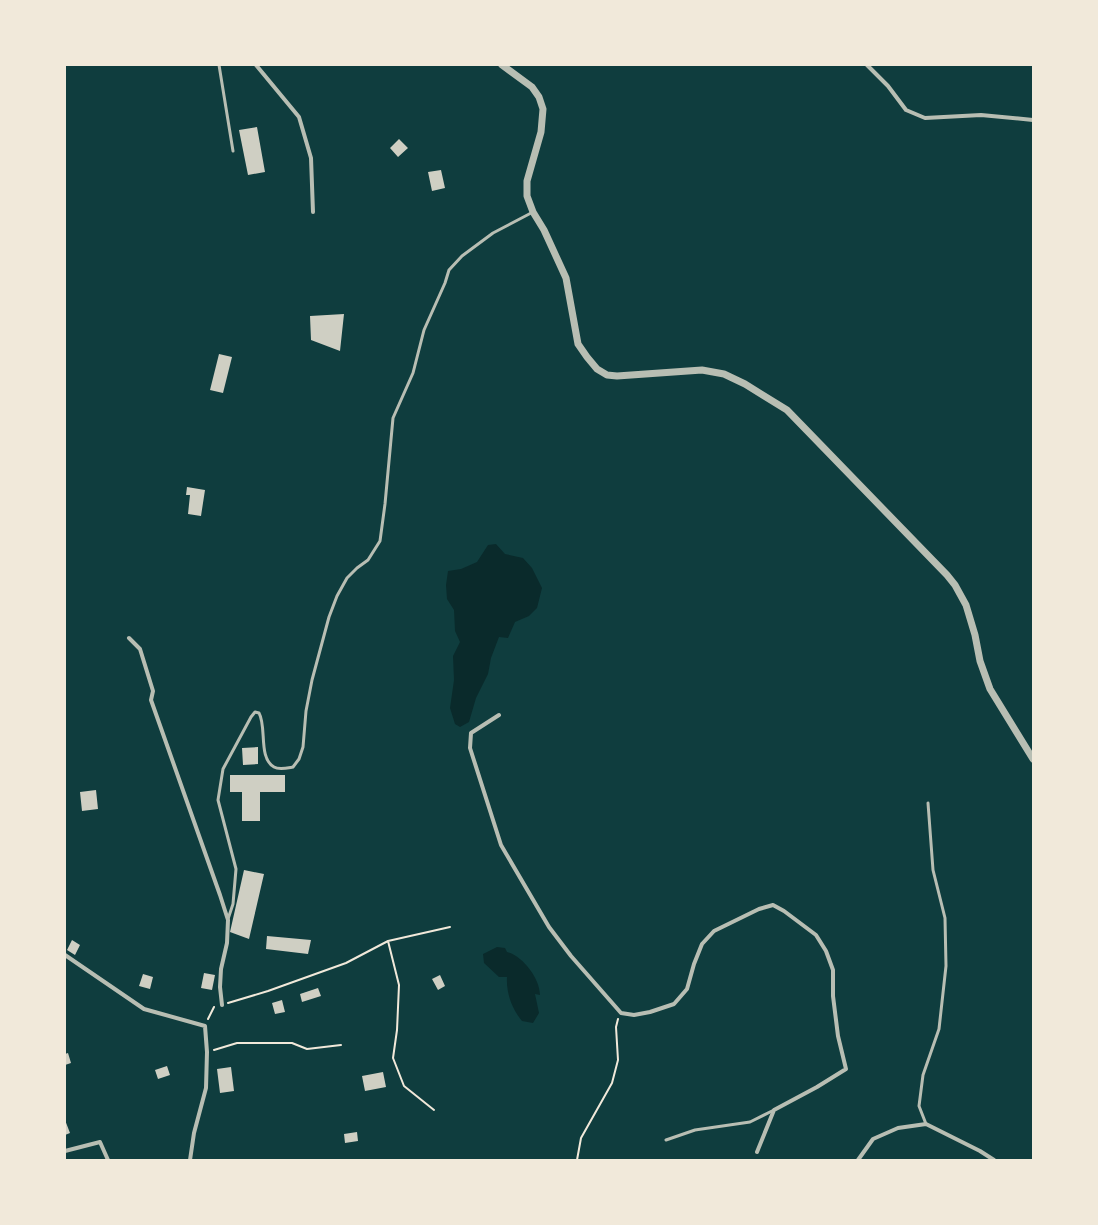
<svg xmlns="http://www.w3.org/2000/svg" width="1098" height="1225" font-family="'Space Grotesk',sans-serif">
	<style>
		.water { fill: #0a2a2b }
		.building { fill: #cfcfc3 }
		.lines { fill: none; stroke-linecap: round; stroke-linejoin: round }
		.path { stroke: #f1e9da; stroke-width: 2 }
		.service { stroke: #b8beb3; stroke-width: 3 }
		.minor { stroke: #b8beb3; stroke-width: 4 }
		.tertiary { stroke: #b8beb3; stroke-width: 7 }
	</style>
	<rect width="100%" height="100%" fill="#0f3d3e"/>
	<path class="water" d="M496 544 505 554 523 558 532 568 542 588 537 608 529 616 515 622 508 638 499 637 491 658 488 674 476 698 469 722 460 727 455 724 450 708 454 680 453 656 460 642 455 631 454 610 447 599 446 585 448 571 461 569 477 562 488 545Z
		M497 947 505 948 507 952C523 956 540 979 540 995L535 994 539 1013 533 1023 522 1021C512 1009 506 993 507 977H499L484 963 483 954Z"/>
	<path class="building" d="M257 127 265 172 248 175 239 130Z
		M399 139 408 148 398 157 390 148Z
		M441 170 445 188 432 191 428 172Z
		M344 314 340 351 311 340 310 316Z
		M219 354 232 357 223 393 210 390Z
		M187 487 205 490 201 516 188 514 190 495H186Z
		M258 747V764L243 765 242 748Z
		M230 775H285V792H260V821H242V792H230Z
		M96 790 98 809 82 811 80 792Z
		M244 870 264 874 249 939 230 932Z
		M267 936 311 940 308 954 266 949Z
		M72 940 80 945 75 955 67 950Z
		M204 973 215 975 212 990 201 988Z
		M143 974 153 977 150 989 139 986Z
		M440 975 445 986 438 990 432 979Z
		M318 988 321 996 302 1002 300 994Z
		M282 1000 285 1012 275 1014 272 1003Z
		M68 1053 71 1063 65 1065V1054Z
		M167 1066 170 1075 158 1079 155 1070Z
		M231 1067 234 1091 220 1093 217 1069Z
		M383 1072 386 1087 365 1091 362 1076Z
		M65 1120 70 1133 65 1135Z
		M357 1132 358 1141 345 1143 344 1134Z"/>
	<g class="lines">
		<path class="path" d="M388 941 399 985 397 1030 393 1058 404 1086 434 1110
			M228 1003 268 991 346 963 388 941 450 927
			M208 1019 214 1007
			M214 1050 237 1043H292L307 1049 341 1045
			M577 1160 581 1138 612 1083 618 1060 616 1027 618 1019"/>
		<path class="service" d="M219 65 233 151
			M228 919 233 904 236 869 218 800 223 769 251 717 255 712 259 713C267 727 258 758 274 767 279 770 287 768 293 767L299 759 303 747 306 711 312 680 329 617 337 596 347 578 357 568 368 560 380 541 385 504 393 418 413 373 424 330 445 283 449 270 462 256 493 233 533 212
			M926 1124 919 1106 923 1075 939 1029 946 966 945 918 933 870 928 803
			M666 1140 695 1130 750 1122 774 1110"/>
		<path class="minor" d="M256 65 299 117 311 158 313 212
			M867 65 888 86 906 110 925 118 981 115 1033 120
			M129 638 140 649 153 691 151 700 220 895 228 920 227 943 221 969 220 987 222 1005
			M499 715 471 733 470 748 501 845 549 927 571 956 621 1013 634 1015 650 1012 674 1004 687 989 694 964 702 944 714 931 759 909 773 905 784 911 816 935 826 951 833 970V996L838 1036 846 1069 817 1087 774 1110 757 1152
			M65 955 144 1009 205 1026 207 1052 206 1088 194 1133 190 1160
			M65 1151 100 1142 108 1160
			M858 1160 873 1139 898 1128 926 1124 980 1151 994 1160"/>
		<path class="tertiary" d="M502 65 532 87 539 97 543 109 541 132 527 181V196L533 212 544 230 566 278 578 344 587 357 597 369 607 375 617 376 702 370 724 374 745 384 787 410 947 575 955 585 966 605 975 635 980 661 990 689 1033 759"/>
	</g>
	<rect width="1098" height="1225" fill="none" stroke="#f1e9da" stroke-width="132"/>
</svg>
